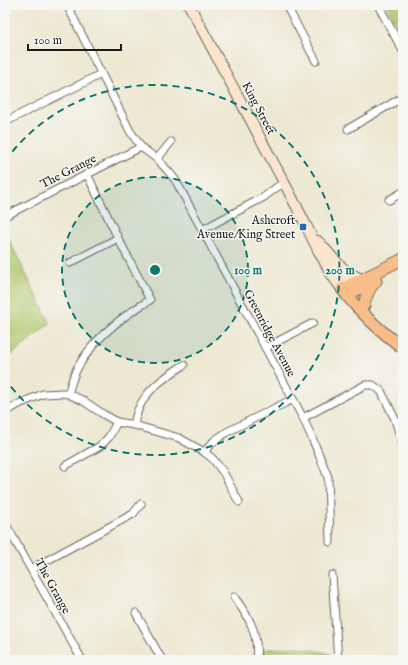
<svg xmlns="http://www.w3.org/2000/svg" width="408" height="665" font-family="'IM FELL English',serif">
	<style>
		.green { fill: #b0c76c; stroke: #667244 }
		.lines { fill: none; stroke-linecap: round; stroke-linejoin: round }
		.minor-casing { stroke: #65635b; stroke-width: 9 }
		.secondary-casing { stroke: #65635b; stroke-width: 12 }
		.primary-casing { stroke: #65635b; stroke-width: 13 }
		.minor { stroke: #fff; stroke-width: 7 }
		.secondary { stroke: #fce5cf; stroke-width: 10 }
		.primary { stroke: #f8bd88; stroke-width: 11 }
		.ring { fill: none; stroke: #0f766e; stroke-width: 2; stroke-dasharray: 7 5 }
		.poi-dot { fill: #1f6fb2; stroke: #f6f6f2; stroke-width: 1.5 }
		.labels { text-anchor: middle; stroke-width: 3; stroke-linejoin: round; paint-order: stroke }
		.street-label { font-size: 12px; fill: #1c1c1c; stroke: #f6f6f2 }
		.poi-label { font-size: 12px; fill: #1c1c1c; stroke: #f6f6f2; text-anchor: end }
		.centre { fill: #0f766e; stroke: #f6f6f2; stroke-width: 2 }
		.ring-label { font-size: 12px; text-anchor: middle; font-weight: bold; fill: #0f766e; stroke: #f6f6f2; stroke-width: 3; stroke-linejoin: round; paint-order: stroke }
	</style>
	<rect width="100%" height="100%" fill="#f6f6f2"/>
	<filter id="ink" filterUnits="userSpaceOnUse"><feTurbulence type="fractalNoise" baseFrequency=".025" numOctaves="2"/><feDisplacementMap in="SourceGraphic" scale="8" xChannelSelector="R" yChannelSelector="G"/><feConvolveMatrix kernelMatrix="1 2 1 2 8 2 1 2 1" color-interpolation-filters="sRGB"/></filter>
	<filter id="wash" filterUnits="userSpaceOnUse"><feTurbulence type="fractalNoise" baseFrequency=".012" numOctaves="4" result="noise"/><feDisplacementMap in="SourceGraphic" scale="16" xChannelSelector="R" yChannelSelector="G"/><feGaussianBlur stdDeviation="0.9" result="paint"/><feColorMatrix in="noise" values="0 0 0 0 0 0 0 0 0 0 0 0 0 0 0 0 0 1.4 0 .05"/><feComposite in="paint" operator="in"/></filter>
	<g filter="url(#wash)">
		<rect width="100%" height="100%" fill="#ede8d1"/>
		<path class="green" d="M386 5H403V36Z
			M5 232 50 323 5 360Z
			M299 647 330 654 329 660H260L259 650Z"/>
	</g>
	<g filter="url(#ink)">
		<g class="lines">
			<defs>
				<path id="minor" d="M67 5 130 131 141 147 157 159 169 172 176 181 303 418 313 440 328 477 330 542
					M286 5 316 61
					M378 5 403 51
					M5 122 101 74
					M348 129 403 97
					M157 159 171 142
					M389 200 403 192
					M5 216 141 147
					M202 230 264 197 277 187 285 183
					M70 263 118 238
					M265 348 313 323
					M68 394C71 385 73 375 78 367 94 338 121 317 150 300L118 238 87 174
					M5 412 21 403 43 394 63 393 68 394 82 400 103 414 117 422 134 425 179 438 204 452 212 458 223 472 239 502
					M303 418 365 385H373L381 391 395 419 403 447
					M134 425C135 420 136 415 138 410 146 389 167 376 184 365
					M204 452 214 441 227 432 293 399
					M65 466 100 446 109 437 117 422
					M5 523 82 660
					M31 569 133 514 141 504
					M332 575 338 660
					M234 597C249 617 259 633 256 660
					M136 613 162 660"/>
				<path id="secondary" d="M189 5 287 188 306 225 317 248 332 275 342 289
					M318 241C332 256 342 273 363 279
					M330 259 348 286"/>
				<path id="primary" d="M403 259 342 289C360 313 380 331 403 348
					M347 296 372 281
					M364 305C366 295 369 288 376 281"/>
			</defs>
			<use href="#minor" class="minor-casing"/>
			<use href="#secondary" class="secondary-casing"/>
			<use href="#primary" class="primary-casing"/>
			<use href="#minor" class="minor"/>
			<use href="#secondary" class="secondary"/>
			<use href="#primary" class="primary"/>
		</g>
	</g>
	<circle cx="155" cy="270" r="93" fill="#0f766e" fill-opacity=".12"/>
	<g class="ring">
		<circle cx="155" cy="270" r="93"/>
		<path d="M5 161A185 185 0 1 1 5 379"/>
	</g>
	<rect class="poi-dot" x="299" y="223" width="8" height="8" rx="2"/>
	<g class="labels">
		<g class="street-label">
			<text transform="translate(259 108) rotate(62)" y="4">King Street</text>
			<text transform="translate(68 171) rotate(-27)" y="4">The Grange</text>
			<text transform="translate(270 333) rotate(62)" y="4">Greenridge Avenue</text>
			<text transform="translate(53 586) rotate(61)" y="4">The Grange</text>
		</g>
		<g class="poi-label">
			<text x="295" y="224">Ashcroft<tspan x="295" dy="14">Avenue/King Street</tspan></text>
		</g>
	</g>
	<circle cx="155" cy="270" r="6" class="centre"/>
	<g class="ring-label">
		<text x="248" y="274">100 m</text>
		<text x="340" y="274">200 m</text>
	</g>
	<rect width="408" height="665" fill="none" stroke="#f6f6f2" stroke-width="20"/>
	<path d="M28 44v6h93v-6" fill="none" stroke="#1c1c1c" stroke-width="2"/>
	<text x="34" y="44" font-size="12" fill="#1c1c1c" stroke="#f6f6f2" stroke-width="3" paint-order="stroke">100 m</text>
</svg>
